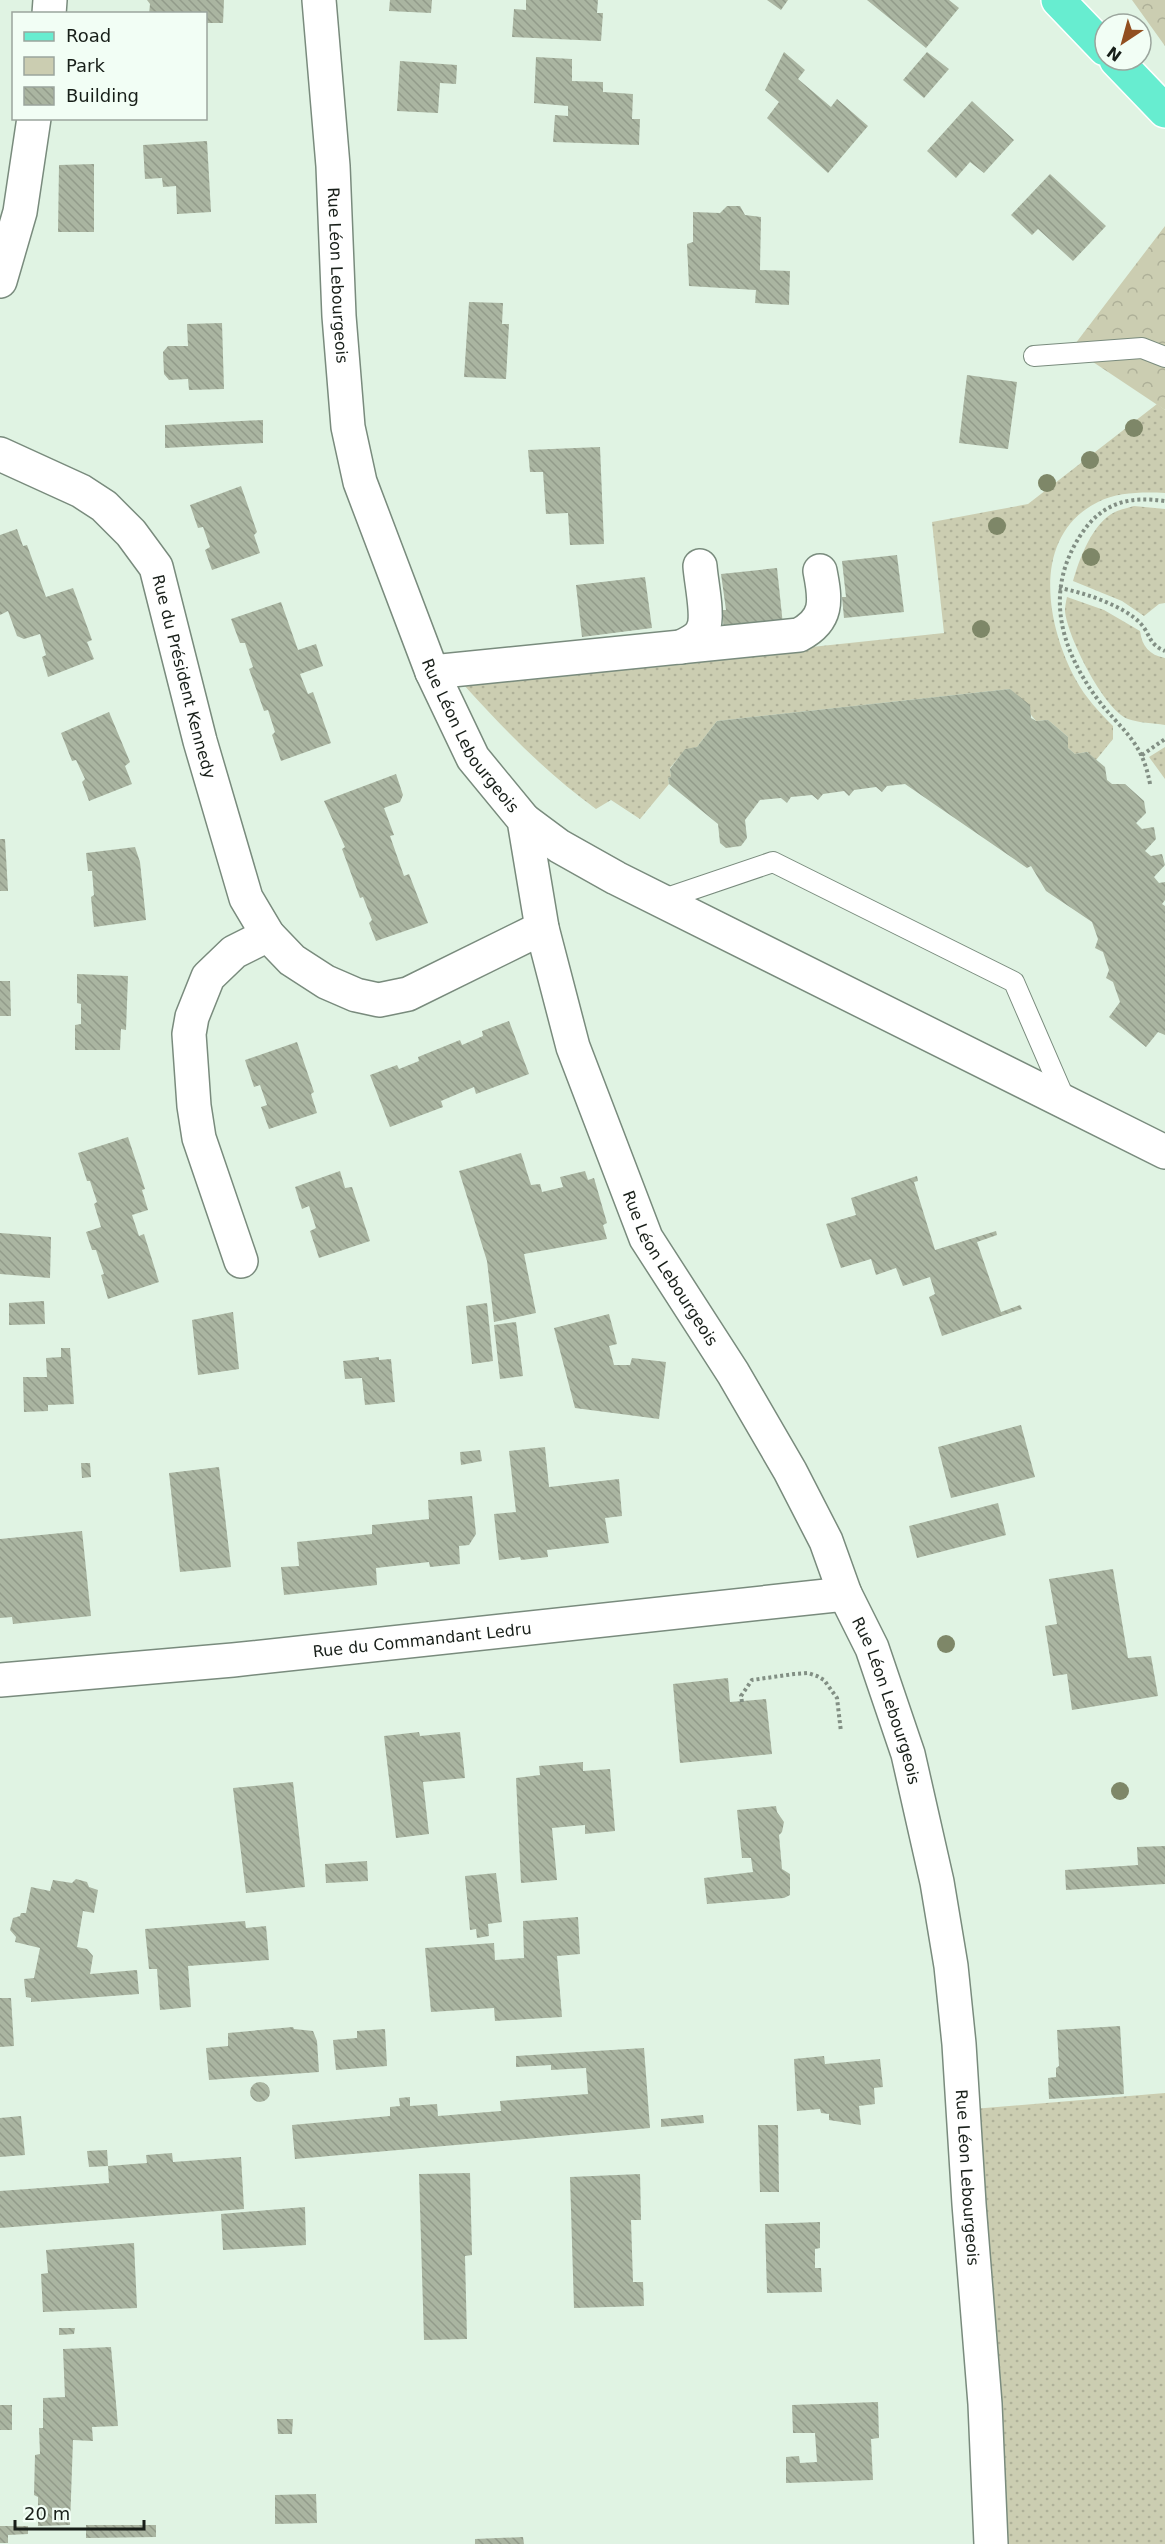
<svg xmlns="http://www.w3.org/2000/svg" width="1165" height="2544" font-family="'DejaVu Sans',sans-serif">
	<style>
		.green { fill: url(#green-dots) }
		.forest { fill: url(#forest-crowns) }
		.building { fill: url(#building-back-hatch) }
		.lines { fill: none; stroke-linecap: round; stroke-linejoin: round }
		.lane-casing { stroke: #798b7d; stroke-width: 22 }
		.street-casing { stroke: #798b7d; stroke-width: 36 }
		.primary-casing { stroke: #fff; stroke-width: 36 }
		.path { stroke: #828f84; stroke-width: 4; stroke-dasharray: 3 3; stroke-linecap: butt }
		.lane { stroke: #fff; stroke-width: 20 }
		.street { stroke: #fff; stroke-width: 33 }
		.primary { stroke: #67edd0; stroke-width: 33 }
		.tree { fill: #7e8768 }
		.labels { text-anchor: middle; stroke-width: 5; stroke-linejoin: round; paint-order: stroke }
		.street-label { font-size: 16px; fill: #181f19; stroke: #f2fef5 }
	</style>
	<defs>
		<pattern id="green-dots" width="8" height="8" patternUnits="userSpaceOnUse" patternTransform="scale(1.5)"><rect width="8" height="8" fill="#cbcdb1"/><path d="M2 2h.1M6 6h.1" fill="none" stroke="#aeb098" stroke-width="1.8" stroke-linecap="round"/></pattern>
		<pattern id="forest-crowns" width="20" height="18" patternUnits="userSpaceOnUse" patternTransform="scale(1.5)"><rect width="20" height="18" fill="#cbcdb1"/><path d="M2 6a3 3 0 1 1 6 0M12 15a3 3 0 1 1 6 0" fill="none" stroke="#aeb098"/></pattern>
		<pattern id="building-back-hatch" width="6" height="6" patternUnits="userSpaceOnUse" patternTransform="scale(1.5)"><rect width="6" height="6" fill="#aab5a1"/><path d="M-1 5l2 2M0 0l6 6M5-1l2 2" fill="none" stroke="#929b8a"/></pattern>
	</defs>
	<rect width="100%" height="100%" fill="#e0f3e3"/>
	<path class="green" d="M1157 404 1165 410V493C1143 492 1118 492 1098 502 1030 536 1046 625 1076 680 1085 697 1099 712 1113 726V739L1096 760 1087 752 1075 754 1068 748V737L1048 720 1036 721 1010 689 717 721 697 747 685 750 670 768 671 777 668 778 669 784 640 819 611 800 596 809C546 773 504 729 463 684L944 633 932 522 1028 504Z
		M1134 506 1165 509V603L1159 604 1144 616 1122 601 1073 581C1079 559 1093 522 1115 512 1121 509 1128 508 1134 506Z
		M1067 597 1104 610 1140 631C1142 646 1149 655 1165 658V725C1153 723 1139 723 1128 719 1104 710 1067 636 1065 611 1065 607 1066 601 1067 597Z
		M1165 747V779L1149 757Z
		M1165 2093V2544H1004L973 2109Z"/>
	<path class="forest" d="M1132 0H1165V46Z
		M1165 226V410L1072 348Z"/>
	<path class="building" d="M147 0H224L223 23H206V14H149L150 4Z
		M390 0H432L431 13 389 11Z
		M526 0H598L597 13H603L601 41 512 37 514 9 526 10Z
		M767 0H788L781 10Z
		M867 0H949L959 8 926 48Z
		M784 52 805 70 798 79 831 107 837 99 868 126 828 173 767 118 779 102 765 90Z
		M927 52 949 69 924 98 903 80Z
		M536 57 572 59V81L603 82V92L633 94 632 119H640L639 145 553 142 555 115 568 116V106L534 103Z
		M400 61 457 65 456 84 440 83 438 113 397 111Z
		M972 101 1014 140 984 173 970 162 956 178 927 151Z
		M207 141 211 212 177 214 176 186 163 187 162 178 145 179 143 145Z
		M94 164V232H58L59 165Z
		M1050 174 1106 226 1073 261 1038 229 1032 235 1011 215Z
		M727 206H740L745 215 761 217 760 270 790 271 789 305 755 303 756 290 689 286 687 244 693 242V212L720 213Z
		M469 302 503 303 502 324H509L506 379 464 377Z
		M222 323 224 389 189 390 188 379 169 380 164 374 163 352 168 346H188L187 324Z
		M967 375 1017 382 1008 449 959 443Z
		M263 420V443L165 448V425Z
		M600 447 604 544 570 545 568 513 546 514 543 472H530L528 450Z
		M241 486 257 532 254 535 260 553 212 570 205 550 210 547 203 527 198 528 190 505Z
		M17 529 23 546 27 545 46 597 73 588 92 640 87 642 94 659 48 677 42 657 46 655 40 634 24 639 17 636 8 611 0 615V535Z
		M897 555 904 612 844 618 842 597H846L842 561Z
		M777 568 783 625 724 631 722 610H726L721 574Z
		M645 577 652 628 582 637 576 585Z
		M281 602 298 650 316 644 323 666 300 674 308 694 313 692 331 743 281 761 272 735 275 732 268 710 264 711 249 669 253 667 245 643H240L231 619Z
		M1010 689 1030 705 1031 718 1036 721 1048 720 1068 737V748L1075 754 1087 752 1105 767 1107 780 1112 784H1125L1144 801 1146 813 1136 823 1142 829 1154 827 1156 839 1145 851 1151 856 1162 854 1165 865 1154 877 1159 883 1165 882V900L1162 904 1165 906V1035L1158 1032 1146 1047 1109 1017 1120 1002 1113 982 1106 978 1109 970 1103 952 1095 948 1098 939 1092 922 1046 891 1031 866 1027 868 905 784 887 786 882 792 876 787 854 790 849 796 844 791 823 794 818 800 812 795 791 797 787 803 781 798 760 800 745 820 747 838 741 846 726 848 720 843 718 824 669 784 668 778 671 777 670 769 685 749 697 747 717 721Z
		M109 712 130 762 125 766 132 784 89 801 82 782 85 779 76 760 72 761 61 733Z
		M396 774 403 795 400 802 384 808 394 835 390 836 404 876 409 874 428 923 376 941 369 923 372 920 363 897 360 898 342 849 345 847 324 801Z
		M0 839H5L8 891H0Z
		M135 847 140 862 146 920 94 927 91 897 94 895 92 871H88L86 853Z
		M77 974 128 976 126 1030 121 1029 120 1050H75V1025L81 1024V1004L77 1003Z
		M0 981H10L11 1016H0Z
		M509 1021 529 1074 476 1094 474 1087 441 1101 443 1107 390 1127 370 1075 397 1065 399 1069 419 1061 418 1057 460 1040 462 1045 483 1036 482 1031Z
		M297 1042 314 1092 311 1094 317 1113 269 1129 261 1107 267 1105 260 1085 254 1087 245 1060Z
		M128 1137 145 1189 142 1190 148 1210 132 1215 139 1236 144 1234 159 1282 108 1299 101 1275 104 1274 96 1250H92L86 1232 101 1227 94 1204 97 1202 90 1181H87L78 1153Z
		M521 1153 531 1185 540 1184 542 1192 563 1187 560 1177 585 1171 588 1180 594 1178 607 1223 603 1225 607 1239 524 1254 536 1313 494 1322 487 1261 459 1171Z
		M340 1171 345 1188 352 1187 370 1241 319 1258 310 1231 316 1228 309 1206 302 1209 295 1187Z
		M917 1176 918 1181 914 1182 935 1250 996 1231 997 1235 977 1242 1001 1312 1020 1305 1022 1309 942 1336 929 1297 935 1294 930 1277 903 1286 896 1268 876 1275 871 1259 841 1268 826 1224 856 1215 851 1198Z
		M0 1233 51 1237 50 1278 0 1274Z
		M44 1301 45 1324 9 1325V1303Z
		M487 1303 493 1361 472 1364 466 1306Z
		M233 1312 239 1369 198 1375 192 1320Z
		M609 1314 617 1344 609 1346 614 1365H630L632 1358 666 1362 659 1419 575 1408 554 1328Z
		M516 1322 523 1376 500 1379 494 1325Z
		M61 1348H70L74 1404 48 1405V1411L24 1412 23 1377H47L46 1358 61 1357Z
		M379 1357V1360L391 1359 395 1402 365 1405 362 1378 345 1379 343 1361Z
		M1021 1425 1035 1477 951 1498 938 1447Z
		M545 1447 549 1487 619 1479 622 1516 605 1518 609 1543 547 1550 548 1557 521 1560 520 1557 499 1560 494 1514 516 1512 509 1451Z
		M480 1450 482 1461 461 1465 460 1452Z
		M81 1463H90L91 1477 82 1478Z
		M219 1467 231 1567 180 1572 169 1473Z
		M472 1496 476 1534 469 1545 459 1546 460 1564 430 1567 429 1562 376 1568 377 1585 284 1595 281 1567 299 1566 297 1542 372 1534V1525L429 1519 428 1500Z
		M998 1503 1006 1535 917 1558 909 1526Z
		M82 1531 91 1616 13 1624 12 1617 0 1618V1539Z
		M1113 1569 1128 1658 1151 1656 1158 1696 1072 1710 1067 1674 1053 1676 1045 1626 1057 1624 1049 1579Z
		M728 1678 730 1702 766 1699 772 1754 680 1763 673 1684Z
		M419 1732 420 1736 460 1732 465 1778 423 1782 429 1834 396 1838 384 1736Z
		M583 1762V1771L610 1769 615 1831 585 1834V1825L552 1828 557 1880 521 1883 516 1778 540 1775 539 1766Z
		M293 1782 305 1887 246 1893 233 1788Z
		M776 1806 777 1812 784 1822 782 1832 779 1835 782 1869 790 1874V1895L784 1898 707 1904 704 1878 753 1872 751 1858H742L737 1810Z
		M1165 1846V1884L1066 1890 1065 1870 1138 1865 1137 1847Z
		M367 1861 368 1881 326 1883 325 1864Z
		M496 1873 502 1922 488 1924 489 1936 477 1938 476 1929 470 1930 465 1876Z
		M76 1879 87 1882 89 1887 98 1890 94 1913 83 1911 77 1947 87 1949 93 1956 90 1974 137 1970 139 1994 31 2002V1998L26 1997 24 1979 34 1978 40 1948 15 1942 16 1937 10 1930 13 1918 20 1916 21 1913H26L31 1887 50 1891 53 1880 72 1883Z
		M578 1917 580 1954 557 1956 562 2017 495 2021 494 2008 431 2012 425 1948 494 1943 495 1960 524 1958 523 1921Z
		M245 1921 246 1928 266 1926 269 1960 188 1966 191 2007 160 2010 157 1969H149L145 1929Z
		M0 1998H11L14 2046 0 2047Z
		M1120 2026 1124 2094 1049 2099 1048 2078 1056 2077V2068L1059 2066 1057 2030Z
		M293 2027 294 2029 313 2031 317 2041 319 2072 209 2080 206 2048 228 2046V2033Z
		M385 2029 387 2066 336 2070 333 2040 357 2038V2031Z
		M644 2048 650 2128 295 2159 292 2125 390 2116V2107L400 2106 399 2098 410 2097V2106L437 2104 438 2116 501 2111 500 2101 588 2094 586 2068 551 2070V2065L516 2067V2056Z
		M824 2056 825 2064 880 2059 883 2087 874 2088 875 2104 859 2106 861 2125 829 2120V2114L821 2113 820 2109 797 2111 794 2059Z
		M250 2092a10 10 0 1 1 20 0a10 10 0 1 1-20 0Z
		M703 2115 704 2123 661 2127V2119Z
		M21 2116 25 2155 0 2157V2118Z
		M758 2125H778L779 2192H760Z
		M107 2150 108 2166 89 2167 87 2151Z
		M172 2153 173 2162 241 2157 244 2209 0 2228V2191L109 2183 108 2166 147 2163 146 2155Z
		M470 2173 472 2255 465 2256 467 2339 424 2340 419 2174Z
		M640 2174 641 2220H631L633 2282H643L644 2306 574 2308 570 2177Z
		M305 2207 306 2245 223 2250 221 2214Z
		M820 2222V2248L815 2249V2268H821L822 2292 767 2293 765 2224Z
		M134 2243 137 2308 43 2312 41 2274 48 2273 46 2250Z
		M59 2328H75L74 2334 59 2335Z
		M111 2347 118 2426 92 2427 93 2441 73 2440 70 2525 38 2526V2497L34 2495 35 2455 40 2454 39 2428H43V2398L65 2397 63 2349Z
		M878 2402 879 2438 871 2439 873 2480 786 2483V2457L799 2456 800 2463 817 2462 815 2433H793L792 2405Z
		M0 2405H12V2430H0Z
		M277 2419H293L292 2434H278Z
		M316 2494 317 2523 275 2524V2495Z
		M86 2525H156V2537L86 2538Z
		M0 2526H28V2534L8 2535V2543H0Z
		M523 2537 524 2544H475V2539Z"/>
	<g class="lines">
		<defs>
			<path id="lane" d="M1034 356 1142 348 1165 357
				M661 900 773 862 1014 982 1066 1102"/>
			<g id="street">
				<path id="s1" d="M319 0 333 166 339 316 348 427 360 482 432 672 473 758 524 820 542 928 573 1047 646 1238 733 1373 790 1471 826 1541 845 1594 872 1648 908 1754 937 1882 951 1966 959 2044 969 2204 985 2404 991 2544"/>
				<path d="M49 14 50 0"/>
				<path d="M0 281 20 212 34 118"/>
				<path id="s2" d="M0 454 81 491 104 506 131 533 156 567 200 741 246 898 268 935 292 960 326 982 356 995 379 1000 408 994 542 928"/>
				<path d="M681 647C689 643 700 638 703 629 709 616 701 582 700 566"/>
				<path d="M432 672 799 635C828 620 826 601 820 571"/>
				<path d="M524 820 559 846 616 878 1165 1152"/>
				<path d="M241 1261 199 1138 194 1106 189 1034 192 1017 208 977 234 952 268 935"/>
				<path id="s3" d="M0 1680 233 1660 845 1594"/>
			</g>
			<path id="primary" d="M1058 0 1105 49
				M1116 60 1165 111"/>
		</defs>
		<use href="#lane" class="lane-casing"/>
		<use href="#street" class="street-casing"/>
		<use href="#primary" class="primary-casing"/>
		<path class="path" d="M1059 588C1083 592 1125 606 1141 624 1151 635 1148 644 1165 651
			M1142 755 1165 739
			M1150 784C1142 739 1121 731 1096 697 1059 646 1044 589 1082 533 1103 502 1130 496 1165 501
			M742 1702 741 1696 752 1680 794 1674 808 1673 817 1676 824 1680 837 1698 841 1732"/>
		<use href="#lane" class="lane"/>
		<use href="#street" class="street"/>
		<use href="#primary" class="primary"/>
	</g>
	<g class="tree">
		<circle cx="1134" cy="428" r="9"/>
		<circle cx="1090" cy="460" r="9"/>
		<circle cx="1047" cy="483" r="9"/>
		<circle cx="997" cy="526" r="9"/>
		<circle cx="1091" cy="557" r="9"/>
		<circle cx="981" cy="629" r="9"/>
		<circle cx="946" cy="1644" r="9"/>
		<circle cx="1120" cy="1791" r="9"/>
	</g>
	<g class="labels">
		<g class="street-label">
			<text dy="6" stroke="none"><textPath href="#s1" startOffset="276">Rue Léon Lebourgeois</textPath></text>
			<text dy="6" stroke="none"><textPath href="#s2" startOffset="310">Rue du Président Kennedy</textPath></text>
			<text dy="6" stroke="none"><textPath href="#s1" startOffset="762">Rue Léon Lebourgeois</textPath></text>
			<text dy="6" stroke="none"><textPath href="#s1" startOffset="1338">Rue Léon Lebourgeois</textPath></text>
			<text dy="6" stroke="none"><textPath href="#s3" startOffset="424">Rue du Commandant Ledru</textPath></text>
			<text dy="6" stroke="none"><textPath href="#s1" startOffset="1824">Rue Léon Lebourgeois</textPath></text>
			<text dy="6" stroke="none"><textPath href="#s1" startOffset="2310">Rue Léon Lebourgeois</textPath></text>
		</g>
	</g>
	<rect x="12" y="12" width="195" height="108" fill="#f2fef5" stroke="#9ba59d" stroke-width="1.5"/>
	<rect x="24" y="32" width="30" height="9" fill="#67edd0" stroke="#9ba59d" stroke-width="1.5"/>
	<text x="66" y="42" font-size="18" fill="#181f19">Road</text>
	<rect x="24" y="57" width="30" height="18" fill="#cbcdb1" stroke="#9ba59d" stroke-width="1.5"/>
	<text x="66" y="72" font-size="18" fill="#181f19">Park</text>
	<rect x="24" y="87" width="30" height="18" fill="url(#building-back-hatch)" stroke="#9ba59d" stroke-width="1.5"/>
	<text x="66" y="102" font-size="18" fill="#181f19">Building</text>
	<g transform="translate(1123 42) rotate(216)"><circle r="28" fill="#f2fef5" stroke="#9ba59d" stroke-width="1.5"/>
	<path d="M0-4.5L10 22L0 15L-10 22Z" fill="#924f20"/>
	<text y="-9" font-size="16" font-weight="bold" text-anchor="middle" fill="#181f19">N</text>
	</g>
	<path d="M15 2520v9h129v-9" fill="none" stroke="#181f19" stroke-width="3"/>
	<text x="24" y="2520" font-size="18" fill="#181f19" stroke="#f2fef5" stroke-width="4.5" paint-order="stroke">20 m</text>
</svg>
